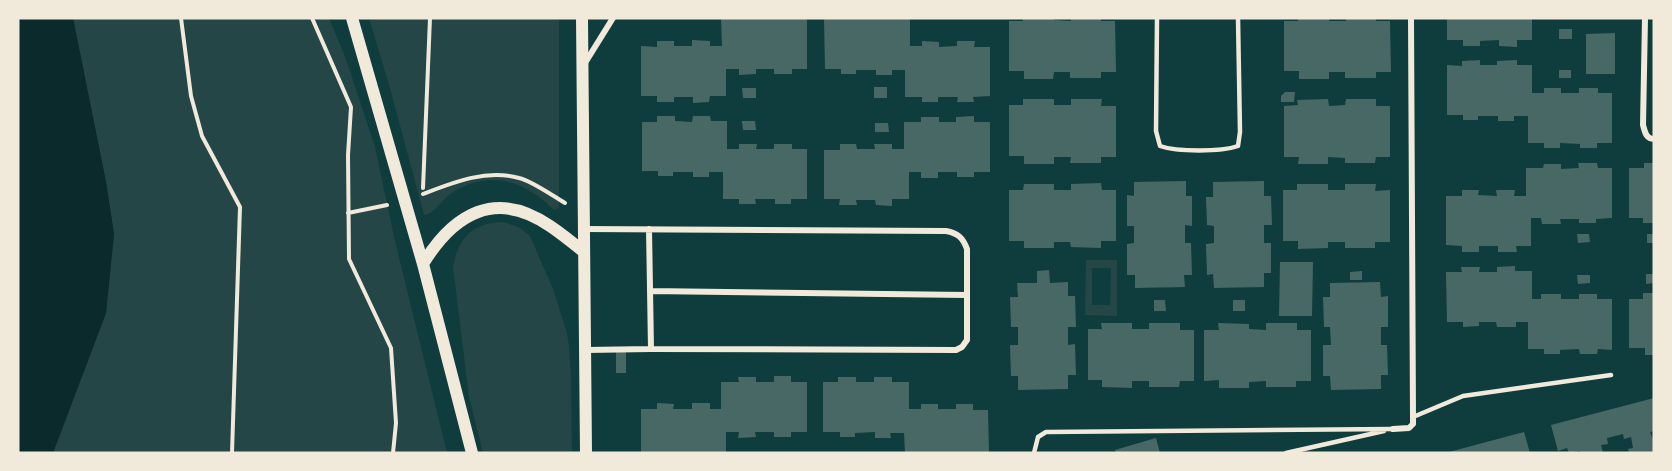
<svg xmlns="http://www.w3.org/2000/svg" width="1672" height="471" font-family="'Work Sans',sans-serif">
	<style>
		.green { fill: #244646; fill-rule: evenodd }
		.water { fill: #0a2a2b }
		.building { fill: #486865 }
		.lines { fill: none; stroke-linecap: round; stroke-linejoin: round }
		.path { stroke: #f1e9da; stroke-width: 4 }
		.service { stroke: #f1e9da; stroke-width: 4.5 }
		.minor { stroke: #f1e9da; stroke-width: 6 }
		.secondary { stroke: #f1e9da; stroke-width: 12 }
	</style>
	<rect width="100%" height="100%" fill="#0f3d3e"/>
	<path class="green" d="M73 18H329L346 59 375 147 395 241 447 453H53L106 313 114 234 106 182Z
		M369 18H559V208L554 210C524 179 486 169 449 195 441 201 434 214 424 215L390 88Z
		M499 222 507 223 520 228 530 236 553 289 567 333 569 346 571 376 572 453H483L469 397 453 266C459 239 470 225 499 222Z
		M1086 260H1117V316L1085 315ZM1092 268H1111L1110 305H1092Z"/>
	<path class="water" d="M18 18H73L106 182 114 234 106 313 53 453H18Z"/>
	<path class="building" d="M739 18 807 19V69H792V74H774V69H756V74L739 75V69H726V96H710L709 102 693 103V97H674V102H657V96H641V46L657 47V41H674V46H692V40L710 41V46H722L721 19Z
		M839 18 910 19V46H922V41L939 42V47L957 46V41H975L974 47H990V96L973 97 974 102H957L958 97H938V102H922V97H905V70H892V75H876V70H856V74H841V69H825L824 19Z
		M1023 18H1054V20L1071 21V18H1101V21H1115L1116 72H1101V78H1070V72H1054L1053 79H1024V71H1009V21H1023Z
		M1298 18H1329V21H1346V18H1376V21H1390L1391 72H1376V78H1345V72H1329V79H1299V71H1284V21H1298Z
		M1447 18H1532V40H1517V47L1499 46V40L1480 41V46H1463V40H1447Z
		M1559 29H1572V39H1559Z
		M1615 33V74H1586V34Z
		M1480 60V65H1497V61L1517 60V65H1532V93H1544V88H1561V93H1579V88H1598V93H1612V143H1597V148H1580V144L1560 143V148H1544V143H1528V116H1514V121H1498V116H1478V120H1463V115H1447V65L1462 66V61Z
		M1559 70H1571V78H1559Z
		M874 87H887V98H874Z
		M742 88H756V98H743Z
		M1285 92H1295L1294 102H1281V96Z
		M1023 99H1054V105H1071V99H1102L1101 106H1116V157H1101V163H1070L1071 157H1054V164H1024V156H1009V105H1023Z
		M1328 99 1329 106 1345 105 1346 99H1376V106H1390V157H1376L1375 163H1345V158L1328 157V164H1298L1299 157H1284V106L1298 105 1297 100Z
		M657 116H675V121L692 122 693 116H710L711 121H727V149H739V144H757L756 149H774V144H792V149H807V199H791V204H775V199H755L756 204H739V199H723V172H709V177H693V172H673V176H658V171H642V122H657Z
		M974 116V122H990V172H974V177H957V172H938V178H921V172H909V199H892V206L876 205 875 200H856L857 205H839L840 199H824V150H840V144H856L857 149H875L874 144H892V149H904V122H921V117H939V122H956V117Z
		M742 121H755L756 130H743Z
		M875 123H888L889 132H875Z
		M1578 163H1597L1598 168H1612V218L1596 219V223H1579V219H1560L1561 224H1542L1541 218H1531V246H1516L1517 252H1498V246H1479V252H1462V246L1446 245V196H1462V190H1479L1478 195 1497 196 1496 190H1515L1514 196H1526V168H1543L1544 164H1561V169L1579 168Z
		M1644 163H1654V223H1643V218H1629V168H1644Z
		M1186 181V196H1192V226L1185 225V243H1191L1192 275H1184L1185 287 1135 288V275H1127V244L1134 243V226H1127V195L1134 196V182Z
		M1264 181V196H1271L1272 225H1264V243H1271V273H1264V287L1214 288 1213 274 1207 275 1206 244 1214 243V226L1207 225 1206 197H1213V182Z
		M1101 183 1102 190H1116V241H1101V248L1071 247 1070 242H1054V248H1024V241H1009V190H1023L1024 184H1054V190H1071V184Z
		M1297 184H1328V190H1345V184H1376L1375 191 1390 190V242H1375V248H1345V242H1328V248L1298 249V241H1283V190H1297Z
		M1577 234H1589L1590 242 1578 243Z
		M1647 234H1654V243H1647Z
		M1280 262H1313L1312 316H1279Z
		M1515 266V271H1532V299H1541V294H1561V299H1579V294H1597V299H1612V350L1598 349 1597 354H1580L1579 349 1560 350V354H1544V349H1528V322H1516V327H1497L1496 322H1479V326L1463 327V322H1447L1446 272H1462L1461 267H1480L1479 272H1497V267Z
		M1049 270 1050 283 1068 282V296H1075L1076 327H1068V345L1075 344 1076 375H1068V389L1018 390V376H1011L1010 345H1018V327H1011L1010 297H1018L1017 283H1037V271Z
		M1362 271V280H1350V272Z
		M1646 274H1654V283L1646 284Z
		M1577 275H1590V283L1578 284Z
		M1380 282 1381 297 1388 296V327H1381V345H1387L1388 375H1381V389L1331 390 1330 376H1323V345H1331L1330 327H1324L1323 297H1330V283Z
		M1643 293H1654V355H1645V348H1629V299H1643Z
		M1154 300H1165L1166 311H1154Z
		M1233 300H1245V311H1233Z
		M1101 323H1132V329H1149V323H1180V330H1194V381H1180L1179 387H1149V381H1132V388L1102 387V380H1088V329H1102Z
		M1218 323 1249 324V329L1266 330V323H1297V330H1311V381H1296V387H1266V381L1249 382V388H1219V380L1204 381V330H1219Z
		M616 352H626V373H616Z
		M774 376H791V382H807V432H791V437H774V432H755L756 437 738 438 739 432H726V453H641V409H657V403L674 404 673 409H692V403H710V409H721V382H739L738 377H756V382H774Z
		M838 377H856V382H874V377H892V382H909V409H921V404H938V409H956V404H973V410H988L989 453H905L904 433H890L891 438H875V432L855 433V437H840V432H823V382H838Z
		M1654 398V431L1650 432 1654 442V453H1629L1628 449 1633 448 1631 437 1624 439 1623 434 1607 438 1608 444 1601 445 1603 453H1581L1580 451 1569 453 1567 448 1558 451 1551 425Z
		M1524 432 1530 453H1449V452Z
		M1156 438 1160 453H1116L1115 450Z"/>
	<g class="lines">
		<path class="path" d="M181 18 191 96 202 136 240 207 232 453
			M312 18 351 107 348 155 349 259 391 348 396 423 393 453
			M423 188 430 18
			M423 194C454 182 486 169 519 178 532 181 553 196 565 203
			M348 213 387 205"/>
		<path class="service" d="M1157 18 1156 131 1160 146C1177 152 1221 152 1238 146L1240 132 1238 18
			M1413 417 1463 396 1611 375
			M1034 453 1038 437 1046 432 1393 429
			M1286 453 1384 431"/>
		<path class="minor" d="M1645 18 1643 125C1645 132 1646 139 1654 139
			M585 63 613 18
			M583 229 946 231C958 233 963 238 967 249V340L962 347 956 350 651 349 586 350
			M649 229 651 349
			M650 291 967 295
			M1393 429 1409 428 1413 424V417L1411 18"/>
		<path class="secondary" d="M352 18 423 264 472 453
			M582 18 586 453
			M423 264C454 213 496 189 550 226 562 234 573 243 584 252"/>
	</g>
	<rect width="1672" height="471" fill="none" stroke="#f1e9da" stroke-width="39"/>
</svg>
